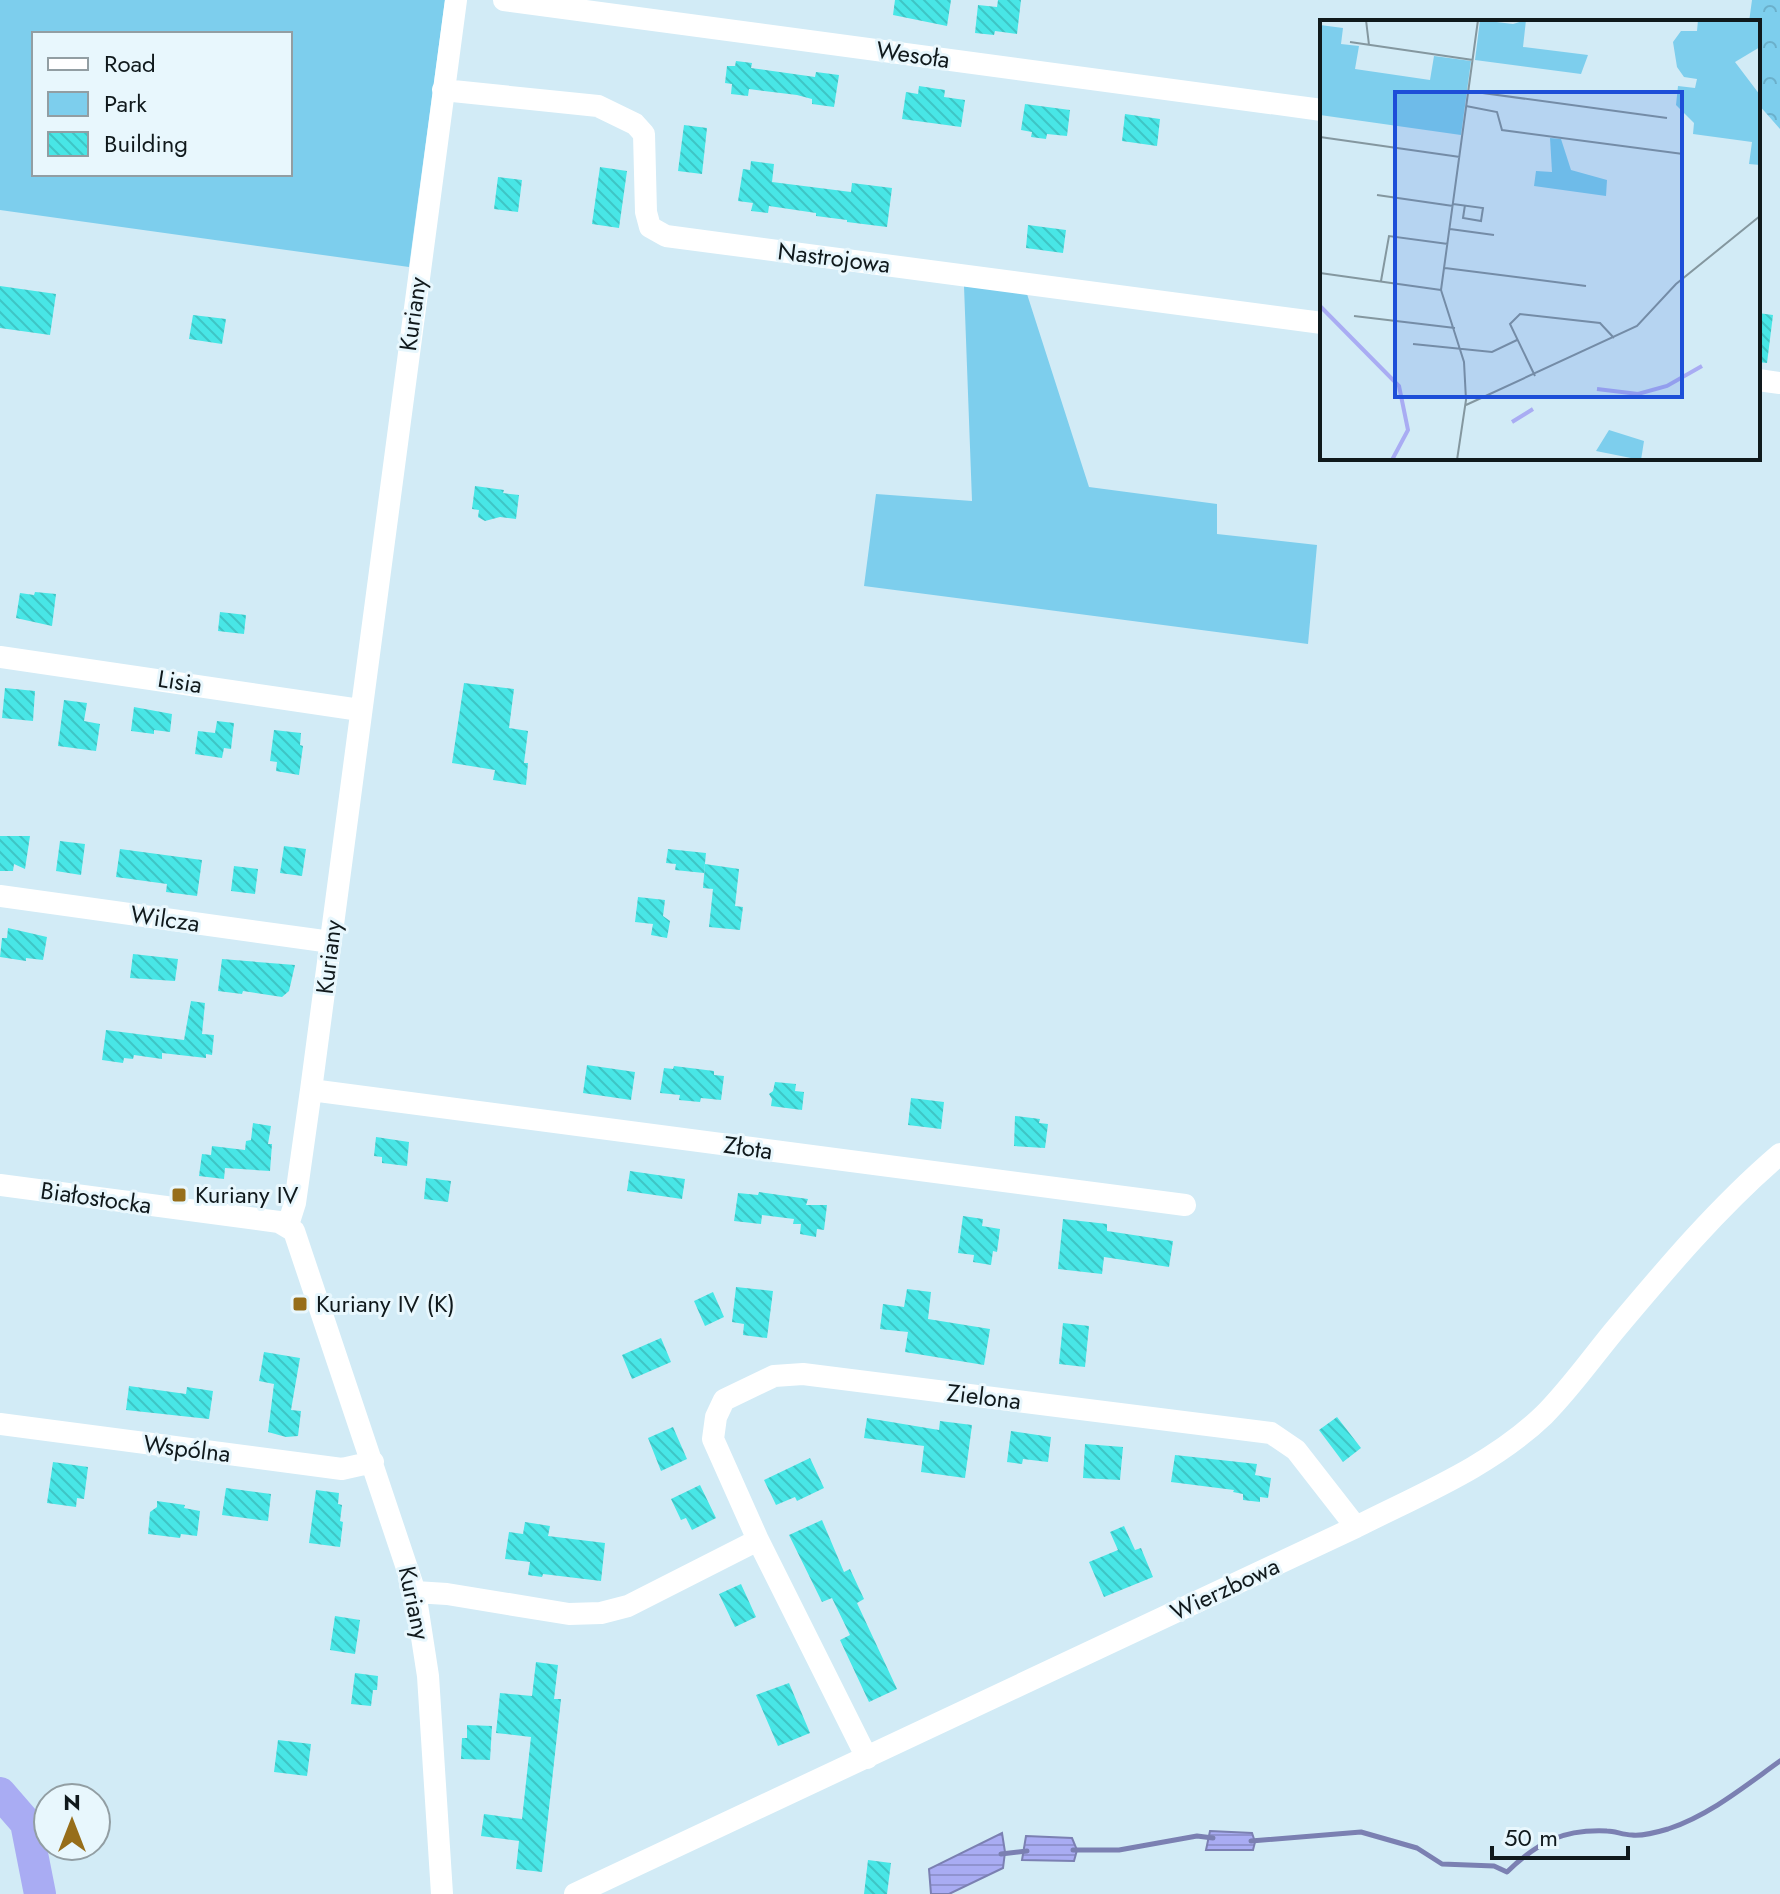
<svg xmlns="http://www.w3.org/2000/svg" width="1780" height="1894" font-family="Jost,sans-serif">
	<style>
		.green { fill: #7dceed; fill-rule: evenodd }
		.forest { fill: url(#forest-crowns) }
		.water { fill: url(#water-rules); stroke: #7b80b2; stroke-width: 2 }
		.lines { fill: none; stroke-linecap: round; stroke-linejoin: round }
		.stream { stroke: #7b80b2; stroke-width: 5 }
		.river { stroke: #a9acf3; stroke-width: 32 }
		.building { fill: url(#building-back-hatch) }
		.minor { stroke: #fff; stroke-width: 22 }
		.poi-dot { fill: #976e1a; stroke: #e8f7fd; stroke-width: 3 }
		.labels { text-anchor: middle; stroke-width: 6; stroke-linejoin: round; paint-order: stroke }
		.street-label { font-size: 24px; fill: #10191c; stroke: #e8f7fd }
		.poi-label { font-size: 24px; fill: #10191c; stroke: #e8f7fd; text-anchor: start }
		.inset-river { fill: none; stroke: #a9acf3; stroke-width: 4 }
		.inset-road { fill: none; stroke: #84979f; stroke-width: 2 }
		.view { fill: #1d4ed8; fill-opacity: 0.15; stroke: #1d4ed8; stroke-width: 4 }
		.inset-edge { fill: none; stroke: #10191c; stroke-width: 4 }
	</style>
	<defs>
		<pattern id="forest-crowns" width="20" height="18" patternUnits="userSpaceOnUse" patternTransform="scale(2)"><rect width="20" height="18" fill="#7dceed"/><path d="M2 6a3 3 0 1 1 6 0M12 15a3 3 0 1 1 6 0" fill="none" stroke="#6bb0cb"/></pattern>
		<pattern id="water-rules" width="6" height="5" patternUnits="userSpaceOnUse" patternTransform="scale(2)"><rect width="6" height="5" fill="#a9acf3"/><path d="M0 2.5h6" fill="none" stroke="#9093d0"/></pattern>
		<pattern id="building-back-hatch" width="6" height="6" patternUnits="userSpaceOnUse" patternTransform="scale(2)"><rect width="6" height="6" fill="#48e6e6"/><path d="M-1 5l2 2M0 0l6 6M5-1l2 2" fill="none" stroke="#3ec5c5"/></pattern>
	</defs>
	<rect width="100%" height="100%" fill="#d2ebf6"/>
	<path class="green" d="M0 0H445L409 267 0 210ZM34 34H290V174H34Z
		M964 286 1027 294 1089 487 1217 504V534L1317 545 1308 644 864 586 876 494 972 501Z"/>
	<path class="forest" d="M1752 0H1780V129L1758 104V22H1749Z"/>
	<path class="water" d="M1210 1831 1252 1833 1255 1842 1253 1850H1206Z
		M1002 1833 1005 1852 1003 1868 949 1894H931L929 1869Z
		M1026 1836 1072 1838 1077 1850 1074 1861 1022 1860Z"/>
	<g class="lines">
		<path class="stream" d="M1251 1841 1361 1832 1417 1848 1442 1864 1494 1866 1507 1872C1538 1842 1563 1829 1607 1831 1615 1831 1623 1835 1632 1835 1642 1836 1658 1832 1668 1829 1710 1815 1745 1786 1780 1761
			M1073 1850H1119L1197 1836 1213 1838
			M1001 1854 1027 1851"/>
		<path class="river" d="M0 1793 26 1823 40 1894"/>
	</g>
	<path class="building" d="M895 0H951L947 26 893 15Z
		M998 0H1021L1017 34 995 31 994 35 975 33 978 5 997 7Z
		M736 61 752 63 751 68 815 77 816 72 839 75 834 107 812 104V99L797 95 749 89 748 96 731 94 732 84 725 83 727 66H735Z
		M919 86 945 90 944 97 965 100 961 127 902 119 906 92 918 94Z
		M1025 104 1070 110 1067 136 1047 134 1046 139 1031 137 1032 132 1021 130Z
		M1125 114 1160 119 1157 146 1122 141Z
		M684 125 707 128 702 174 678 171Z
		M751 161 774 164 772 182 851 192 852 183 892 188 887 227 847 222V220L816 216V213L769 206 768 213 751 211 753 203 738 201 743 169 750 170Z
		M600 167 627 171 619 228 592 224Z
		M498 177 522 180 518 212 494 209Z
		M1028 225 1066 230 1063 253 1026 248Z
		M0 286 56 294 50 335 0 328Z
		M1758 313 1773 315 1767 363 1758 362Z
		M193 315 226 319 222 344 189 339Z
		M475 486 504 490 503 493 519 495 516 519 500 517 485 521 478 517 479 510 472 509Z
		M35 592 56 594 52 626 16 618 20 593 34 595Z
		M220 612 246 615 244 634 218 631Z
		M464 683 514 689 509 728 528 731 524 763H528L526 785 493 780 495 770 452 763Z
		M5 688 35 691 33 721 2 718Z
		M64 700 87 703 84 721 100 724 96 751 58 746Z
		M134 707 172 714 170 732 154 730V734L131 731Z
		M217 721 234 723 231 749 224 748 222 758 195 754 198 731 215 733Z
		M274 730 301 733 300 745 303 746 299 775 276 771 277 762 270 761Z
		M0 836H30L25 869 14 864 13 871H0Z
		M60 841 85 844 81 875 56 871Z
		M284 846 306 849 302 876 280 873Z
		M120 849 202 860 197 896 166 892 167 884 116 877Z
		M668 849 706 853 704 873 675 870 676 864 666 863Z
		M705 864 739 869 735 906 743 907 740 930 709 927 713 889 703 888Z
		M234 866 258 869 255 894 231 891Z
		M638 897 665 900 663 916 670 921 667 938 651 935 653 924 635 922Z
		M8 928 47 937 43 960 26 958V961L0 957 2 938H7Z
		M133 954 178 959 175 981 130 978Z
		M222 959 295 965 289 991 282 997 243 991 242 994 218 991Z
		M191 1001 205 1003 202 1034 214 1035 212 1055 206 1054V1058L162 1053V1059L134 1055 133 1059 124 1058 123 1063 102 1060 106 1030 184 1040Z
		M587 1065 635 1072 631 1100 583 1093Z
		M674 1066 714 1071V1075L724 1076 721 1100 701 1098 700 1102 679 1100 680 1095 660 1093 664 1068 673 1069Z
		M775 1082 796 1084 795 1091 804 1092 802 1110 771 1106 772 1099 769 1094 773 1091Z
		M911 1098 944 1102 941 1129 908 1125Z
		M1015 1116 1040 1119 1039 1123 1048 1124 1045 1148 1014 1146Z
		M253 1123 271 1126 268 1144H272L270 1171 225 1168 224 1179 199 1176 202 1154 211 1155 212 1146 245 1150 246 1141 251 1140Z
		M376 1137 409 1142 407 1166 382 1163V1157L374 1156Z
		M630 1171 685 1179 682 1199 627 1191Z
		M426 1178 451 1181 448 1202 424 1199Z
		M759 1192 808 1199 806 1205H827L824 1230 817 1229 816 1237 800 1234 801 1224H793L794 1219 762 1215 761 1224 734 1221 738 1193 758 1195Z
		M963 1216 983 1219 982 1226 1000 1229 997 1252 993 1251 991 1265 973 1262 974 1255 958 1253Z
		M1063 1219 1107 1224V1231L1173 1241 1169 1267 1104 1257 1102 1274 1058 1269Z
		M736 1287 773 1291 767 1338 743 1335 744 1324 732 1322Z
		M907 1289 931 1292 928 1319 990 1329 984 1365 905 1352 908 1332 880 1329 883 1304 904 1307Z
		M713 1292 724 1317 705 1326 694 1301Z
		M1063 1323 1089 1326 1085 1367 1059 1364Z
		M661 1338 671 1362 632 1379 622 1355Z
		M264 1352 300 1358 291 1410 301 1411 298 1436 286 1437 268 1432 274 1384 259 1381Z
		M129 1386 186 1394 187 1387 213 1391 209 1419 126 1410Z
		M1337 1417 1361 1448 1343 1462 1319 1430Z
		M867 1418 939 1430 940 1421 972 1425 965 1478 921 1472 924 1446 864 1438Z
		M673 1427 687 1459 661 1471 648 1438Z
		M1011 1431 1051 1437 1048 1462 1023 1459 1022 1464 1007 1462Z
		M1085 1444 1123 1447 1120 1480 1083 1478Z
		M1175 1455 1257 1464 1255 1475 1271 1478 1268 1498 1260 1497V1502L1243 1500V1494L1233 1492 1234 1490 1171 1482Z
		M810 1458 824 1488 797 1501 795 1497 776 1505 764 1480Z
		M53 1462 88 1467 84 1499 77 1498 76 1507 47 1503Z
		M700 1485 716 1518 692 1530 686 1518 681 1520 671 1499Z
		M226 1488 271 1494 268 1521 222 1515Z
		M316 1490 339 1493 338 1504 342 1505 340 1521 343 1522 340 1547 309 1543Z
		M157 1501 185 1505 184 1508 200 1511 197 1536 181 1534 180 1538 148 1534 150 1512 157 1507Z
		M822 1520 844 1572 850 1569 864 1599 857 1603 897 1689 869 1702 840 1640 850 1635 832 1598 822 1602 789 1535Z
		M525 1522 550 1526 548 1536 605 1543 601 1581 543 1574 542 1577 528 1575 530 1562 505 1559 509 1532 523 1534Z
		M1124 1526 1135 1550 1141 1548 1153 1577 1104 1597 1089 1562 1118 1550 1110 1532Z
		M741 1584 756 1617 735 1627 719 1594Z
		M335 1616 360 1620 355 1654 330 1650Z
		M536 1662 558 1665 554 1699H561L542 1872 516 1869 519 1841 481 1836 484 1814 522 1819 531 1737 496 1733 500 1693 532 1696Z
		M355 1673 378 1676 377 1690H373L371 1706 351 1704Z
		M789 1683 810 1733 778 1746 756 1695Z
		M467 1725 492 1726 490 1760 461 1759 462 1738H467Z
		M278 1740 311 1744 307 1776 274 1772Z
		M868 1860 891 1863 887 1894H864Z"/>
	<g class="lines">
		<path class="minor" d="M504 0 1322 110
			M443 90 598 106 635 124 644 134 646 212 650 227 666 236 1322 323
			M1758 380 1780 383
			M0 657 360 710
			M0 896 331 942
			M311 1090 1185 1205
			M0 1185 279 1222 294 1231 415 1592 428 1676 442 1894
			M288 1225 295 1203 311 1090 456 0
			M0 1424 342 1469 373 1462
			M415 1592 447 1594 569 1614 601 1613 628 1606 758 1540
			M867 1758 758 1540 713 1439 716 1417 724 1400 774 1376 803 1374 1271 1433 1296 1450 1356 1527
			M575 1894 1356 1527C1421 1494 1491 1466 1544 1415 1569 1390 1591 1359 1614 1331 1666 1269 1718 1207 1780 1154"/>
	</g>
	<g class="poi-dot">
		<rect x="171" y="1187" width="16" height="16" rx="4"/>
		<rect x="292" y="1296" width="16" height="16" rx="4"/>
	</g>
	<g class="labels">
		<g class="street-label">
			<text transform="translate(913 55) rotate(8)" y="8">Wesoła</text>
			<text transform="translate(834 258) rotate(7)" y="8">Nastrojowa</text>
			<text transform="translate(413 314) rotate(-82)" y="8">Kuriany</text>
			<text transform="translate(180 682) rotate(9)" y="8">Lisia</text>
			<text transform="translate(165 919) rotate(8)" y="8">Wilcza</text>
			<text transform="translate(329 957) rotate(-83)" y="8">Kuriany</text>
			<text transform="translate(748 1148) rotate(8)" y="8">Złota</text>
			<text transform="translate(96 1198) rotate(8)" y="8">Białostocka</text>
			<text transform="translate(984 1397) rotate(7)" y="8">Zielona</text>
			<text transform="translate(187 1449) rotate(7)" y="8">Wspólna</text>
			<text transform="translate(1225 1589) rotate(-25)" y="8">Wierzbowa</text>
			<text transform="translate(414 1603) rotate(78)" y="8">Kuriany</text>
		</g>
		<g class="poi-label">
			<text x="195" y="1203">Kuriany IV</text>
			<text x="316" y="1312">Kuriany IV (K)</text>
		</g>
	</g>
	<g transform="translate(1320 20)">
		<rect width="440" height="440" fill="#d2ebf6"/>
		<path d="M160 0 193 4 206 0 203 27 268 35 261 54 155 40ZM0 5 23 8 21 24 39 26 35 49 110 60 114 36 151 41 141 115 0 95ZM230 118 241 119 251 150 287 160 286 176 214 166 216 151 232 152Z" fill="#7dceed"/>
		<path d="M378 0H440V27L415 42 440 75V145L429 144 432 122 373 114 374 103 356 85 358 66 375 68 377 59 364 57 357 47 353 22 361 11H377ZM289 410 324 421 321 440 276 431Z" fill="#7dceed"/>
		<path class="inset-river" d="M0 286 79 366 88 410 72 440M277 369 318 374 347 366 382 346M192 402 213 389"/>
		<path class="inset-road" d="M46 0 49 25M30 22 153 40M148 71 347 98M146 86 177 92 182 110 363 134M0 117 140 137M57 175 133 186M133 184 163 188 161 201 143 198 145 185M130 209 174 215M125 248 266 266M0 253 121 270M61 261 69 216 128 224M34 296 135 308M93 324 172 332 197 320M215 356 190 304 200 294 280 303 294 318M146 385 317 306 356 264 440 196M137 440 146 380 144 342 121 270 158 0"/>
		<path class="view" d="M75 72H362V377H75Z"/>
		<rect width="440" height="440" class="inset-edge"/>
	</g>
	<rect x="32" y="32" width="260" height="144" fill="#e8f7fd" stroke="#929ea3" stroke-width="2"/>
	<rect x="48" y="58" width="40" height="12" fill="#ffffff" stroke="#929ea3" stroke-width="2"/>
	<text x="104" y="72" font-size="24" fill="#10191c">Road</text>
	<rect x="48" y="92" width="40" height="24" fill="#7dceed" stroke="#929ea3" stroke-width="2"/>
	<text x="104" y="112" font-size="24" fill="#10191c">Park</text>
	<rect x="48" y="132" width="40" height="24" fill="url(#building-back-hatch)" stroke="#929ea3" stroke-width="2"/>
	<text x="104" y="152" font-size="24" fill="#10191c">Building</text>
	<g transform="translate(72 1822)"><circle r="38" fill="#e8f7fd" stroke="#929ea3" stroke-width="2"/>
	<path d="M0-6L14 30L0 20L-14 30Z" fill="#976e1a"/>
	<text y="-12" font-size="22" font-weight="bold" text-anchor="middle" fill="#10191c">N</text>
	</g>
	<path d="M1492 1846v12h136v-12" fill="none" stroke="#10191c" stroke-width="4"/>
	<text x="1504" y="1846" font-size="24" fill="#10191c" stroke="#e8f7fd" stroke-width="6" paint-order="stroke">50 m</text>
</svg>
